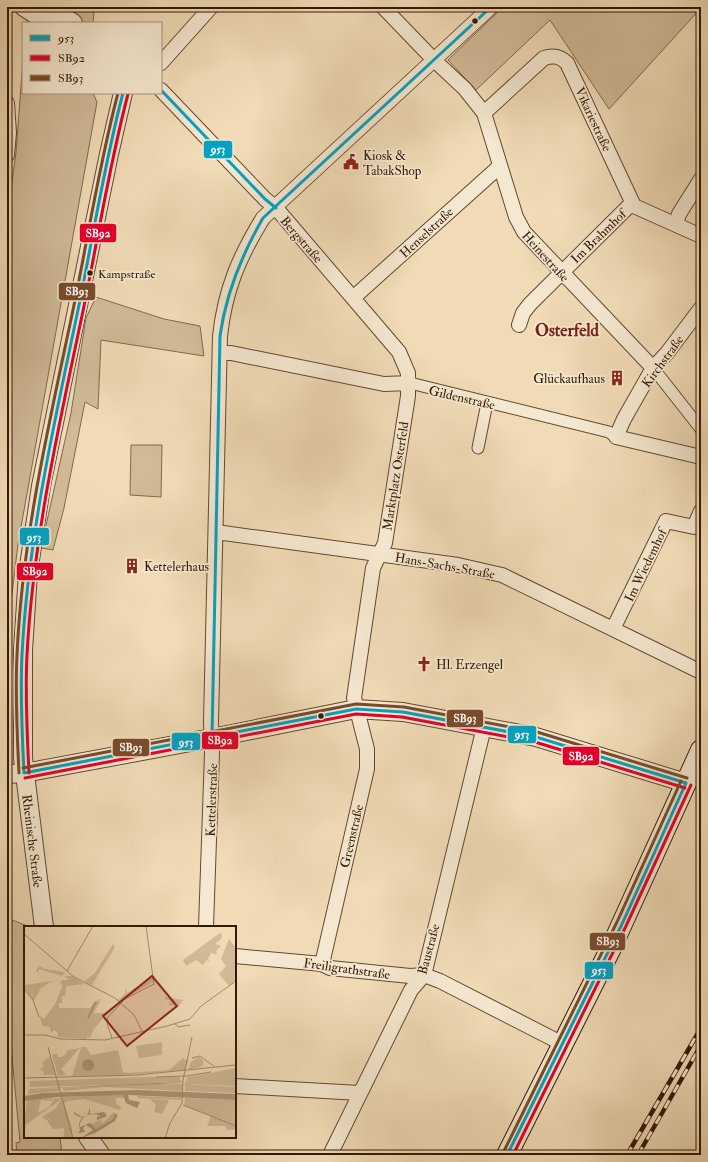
<svg xmlns="http://www.w3.org/2000/svg" width="708" height="1162" font-family="'IM FELL Double Pica',serif">
	<style>
		.green { fill: #d0ba98; stroke: #82684e }
		.lines { fill: none; stroke-linecap: round; stroke-linejoin: round }
		.pedestrian-casing { stroke: #634830; stroke-width: 13 }
		.minor-casing { stroke: #634830; stroke-width: 16 }
		.tertiary-casing { stroke: #634830; stroke-width: 20 }
		.secondary-casing { stroke: #341704; stroke-width: 22 }
		.pedestrian { stroke: #f5e8d0; stroke-width: 11 }
		.minor { stroke: #f5e8d0; stroke-width: 14 }
		.tertiary { stroke: #f5e8d0; stroke-width: 18 }
		.secondary { stroke: #f5e8d0; stroke-width: 20 }
		.rail-casing { stroke: #341704; stroke-width: 4.5 }
		.rail { stroke: #f5e8d0; stroke-width: 3; stroke-dasharray: 9; stroke-linecap: butt }
		.bus-1-casing { stroke: #f5e8d0; stroke-width: 6 }
		.bus-2-casing { stroke: #f5e8d0; stroke-width: 6 }
		.bus-3-casing { stroke: #f5e8d0; stroke-width: 6 }
		.bus-1 { stroke: #03a2c4; stroke-width: 3 }
		.bus-2 { stroke: #e4002b; stroke-width: 3 }
		.bus-3 { stroke: #7a4b2a; stroke-width: 3 }
		.bus-dot { fill: #341704; stroke: #f5e8d0; stroke-width: 1.5 }
		.labels { text-anchor: middle; stroke-width: 3.5; stroke-linejoin: round; paint-order: stroke }
		.bus-label { font-size: 12px; fill: #341704; stroke: #f5e8d0; text-anchor: start }
		.street-label { font-size: 13px; fill: #341704; stroke: #f5e8d0 }
		.poi-label { font-size: 13px; fill: #341704; stroke: #f5e8d0; text-anchor: start }
		.district-label { font-size: 17px; font-weight: bold; fill: #7a1f14; stroke: #f5e8d0 }
		.inset-river { fill: none; stroke: #b09879; stroke-width: 2 }
		.inset-road { fill: none; stroke: #a58d6f; stroke-width: 1 }
		.view { fill: #8f2418; fill-opacity: 0.15; stroke: #8f2418; stroke-width: 2 }
		.inset-edge { fill: none; stroke: #341704; stroke-width: 2 }
		.line-badge { stroke: #f5e8d0; stroke-width: 1.5 }
		.badge-label { font-size: 11px; text-anchor: middle; font-weight: bold; fill: #fff }
	</style>
	<rect width="100%" height="100%" fill="#f0dbb6"/>
	<filter id="stains"><feTurbulence type="fractalNoise" baseFrequency=".005" numOctaves="4"/><feColorMatrix values="0 0 0 0 .2 0 0 0 0 .09 0 0 0 0 .02 0 0 0 .5 -.17"/></filter>
	<radialGradient id="worn" r=".72"><stop offset=".6" stop-color="#630" stop-opacity="0"/><stop offset="1" stop-color="#630" stop-opacity=".3"/></radialGradient>
	<path class="green" d="M29 7H84L94 13 93 23H27Z
		M503 7H701V8L609 109 550 20 476 90 448 60Z
		M23 59V93H93L97 102 18 544 7 636V216L16 153Z
		M96 297 164 319 200 326 204 356 101 340 98 409 85 402 64 508 53 550 41 548 71 413 86 318Z
		M131 445H162L161 497 130 495Z
		M7 918 30 927H25V1137H60L62 1155H17L16 1143 20 1142 7 1003Z"/>
	<g class="lines">
		<defs>
			<path id="pedestrian" d="M653 368 701 429
				M410 383 609 432 616 437
				M478 448 487 403"/>
			<path id="minor" d="M383 7 434 60 465 89 484 113 516 217 524 232 653 368
				M161 63 211 7
				M161 90 265 199 276 208 399 352 408 373V396L385 543 373 568 354 698 367 749V769L322 964
				M7 103 9 133 7 155
				M484 113 544 58C553 55 560 56 567 63L634 206 701 236
				M676 224 679 214 701 179
				M353 298 500 166
				M701 308 667 353 653 368 624 419 616 437 701 457
				M519 325 523 313 530 304 632 203
				M220 353H231L384 384 410 383
				M216 532 458 565 502 575 701 672
				M613 629 666 521 694 527 701 511
				M206 927 212 753 211 722 220 336C225 290 239 257 263 218L491 7
				M235 956 322 964 330 968 410 976 424 975 440 981 563 1044
				M235 1086 360 1093
				M330 1155 411 990 424 975 484 727"/>
			<path id="tertiary" d="M24 7 49 23
				M48 7 73 23
				M7 774 24 773 212 738 356 709 403 712 536 737 686 783
				M44 927 23 758V650L28 573 41 486 109 154 123 93
				M88 1137 101 1155"/>
			<path id="secondary" d="M507 1155 611 948 701 750"/>
		</defs>
		<use href="#pedestrian" class="pedestrian-casing"/>
		<use href="#minor" class="minor-casing"/>
		<use href="#tertiary" class="tertiary-casing"/>
		<use href="#secondary" class="secondary-casing"/>
		<use href="#pedestrian" class="pedestrian"/>
		<use href="#minor" class="minor"/>
		<use href="#tertiary" class="tertiary"/>
		<use href="#secondary" class="secondary"/>
		<defs>
			<path id="rail" d="M627 1155 701 1028
				M638 1155 701 1045"/>
		</defs>
		<use href="#rail" class="rail-casing"/>
		<use href="#rail" class="rail"/>
		<defs>
			<path id="bus-1" d="M161 90 265 199 276 208
				M123 93C104 165 93 238 78 310 54 424 28 538 22 655 20 695 22 734 24 773L356 709 403 712 536 737 686 783
				M212 738 220 336C226 293 241 256 263 218L491 7
				M507 1155 622 924 686 783"/>
			<path id="bus-2" d="M29 773C27 734 25 694 27 655 33 539 59 425 83 311 98 239 109 166 128 94
				M25 778 356 714 402 717 535 742 685 788
				M513 1155 626 926 691 785"/>
			<path id="bus-3" d="M23 768 356 704 404 707 537 732 687 778
				M19 773C17 734 15 695 17 655 22 539 49 424 73 310 88 238 99 165 118 93
				M503 1153 617 922 681 781"/>
		</defs>
		<use href="#bus-1" class="bus-1-casing"/>
		<use href="#bus-2" class="bus-2-casing"/>
		<use href="#bus-3" class="bus-3-casing"/>
		<use href="#bus-1" class="bus-1"/>
		<use href="#bus-2" class="bus-2"/>
		<use href="#bus-3" class="bus-3"/>
	</g>
	<defs>
		<symbol id="civic-bare" viewBox="-9 -9 18 18"><path d="M-.6-6.5H3V-4.5H.6V-3L4-1V1h2V6H-6V1h2V-1L-.6-3ZM-1.2 2.5V6h2.4V2.5Z" fill="#8f2418" stroke="#f5e8d0" stroke-width="2.5" paint-order="stroke"/></symbol>
		<symbol id="building-bare" viewBox="-9 -9 18 18"><path d="M-4-6H4V6H1V3H-1V6H-4ZM-2.5-4.3h1.7v1.8h-1.7ZM.8-4.3h1.7v1.8H.8ZM-2.5-1h1.7V.8h-1.7ZM.8-1h1.7V.8H.8Z" fill="#8f2418" stroke="#f5e8d0" stroke-width="2.5" paint-order="stroke"/></symbol>
		<symbol id="church-bare" viewBox="-9 -9 18 18"><path d="M-1.2-6h2.4v3.5h3.3v2.4h-3.3V6h-2.4V-.1h-3.3v-2.4h3.3Z" fill="#8f2418" stroke="#f5e8d0" stroke-width="2.5" paint-order="stroke"/></symbol>
	</defs>
	<g fill-rule="evenodd">
		<use href="#civic-bare" x="340" y="151" width="22" height="22"/>
		<use href="#building-bare" x="606" y="367" width="22" height="22"/>
		<use href="#building-bare" x="121" y="555" width="22" height="22"/>
		<use href="#church-bare" x="413" y="653" width="22" height="22"/>
	</g>
	<g class="bus-dot">
		<circle cx="475" cy="21" r="3.5"/>
		<circle cx="90" cy="273" r="3.5"/>
		<circle cx="321" cy="716" r="3.5"/>
	</g>
	<g class="labels">
		<g class="bus-label">
			<text x="98" y="278">Kampstraße</text>
		</g>
		<g class="street-label">
			<text transform="translate(594 119) rotate(65)" y="5">Vikariestraße</text>
			<text transform="translate(426 232) rotate(-43)" y="5">Henselstraße</text>
			<text transform="translate(598 236) rotate(-44)" y="5">Im Brahmhof</text>
			<text transform="translate(302 239) rotate(49)" y="5">Bergstraße</text>
			<text transform="translate(546 256) rotate(48)" y="5">Heinestraße</text>
			<text transform="translate(662 361) rotate(-54)" y="5">Kirchstraße</text>
			<text transform="translate(462 397) rotate(13)" y="5">Gildenstraße</text>
			<text transform="translate(395 476) rotate(-81)" y="5">Marktplatz Osterfeld</text>
			<text transform="translate(445 565) rotate(10)" y="5">Hans-Sachs-Straße</text>
			<text transform="translate(645 565) rotate(-64)" y="5">Im Wiedemhof</text>
			<text transform="translate(211 800) rotate(-88)" y="5">Kettelerstraße</text>
			<text transform="translate(351 836) rotate(-77)" y="5">Greenstraße</text>
			<text transform="translate(33 841) rotate(83)" y="5">Rheinische Straße</text>
			<text transform="translate(428 949) rotate(-75)" y="5">Baustraße</text>
			<text transform="translate(347 968) rotate(8)" y="5">Freiligrathstraße</text>
		</g>
		<g class="poi-label">
			<text x="363" y="160">Kiosk &amp;<tspan x="363" dy="15">TabakShop</tspan></text>
			<text x="605" y="383" text-anchor="end">Glückaufhaus</text>
			<text x="144" y="571">Kettelerhaus</text>
			<text x="436" y="669">Hl. Erzengel</text>
		</g>
		<g class="district-label">
			<text x="567" y="336">Osterfeld</text>
		</g>
	</g>
	<g transform="translate(24 926)">
		<rect width="212" height="212" fill="#f0dbb6"/>
		<path d="M196 7 198 8 197 13 191 18 197 20 192 25 193 29 187 27 184 33 186 36 183 34 179 39 172 34 162 40 159 34ZM205 13 212 22V54L205 60 195 48 202 40 197 33ZM89 18 91 21 68 59 63 57 61 55 70 48ZM16 40 21 43 41 46 38 50 15 43 14 47 12 44ZM40 50H48L60 58 42 60 41 70H38V77H35V82H66L70 76 77 73 70 87H82L77 93 89 81 70 103 66 112 63 111 74 96 62 113 34 111V107L30 104 27 107 26 101 19 100 15 90 20 93 31 78 39 59 36 58 38 54H45ZM131 50V54L127 57 96 76 94 74 101 68V62L103 67ZM36 54 26 56 17 62 10 75 0 62V59ZM141 71 159 74 155 80 145 79 146 74 141 73ZM138 116V129L115 132 112 120ZM57 121H62L67 129 94 124 99 146 105 147 145 144 159 132 161 134 164 132V135L161 144 101 149 48 150ZM56 122 37 143 42 149 34 150 28 129 33 127 34 131H38L43 127V124ZM26 130 32 149H19L20 146 16 143 20 140 18 137ZM175 131 179 134V140L164 144 167 136ZM212 142V160L161 158 164 151ZM126 151H155L158 157 5 161 6 155ZM129 158 158 159V165L80 161 40 165 38 162ZM161 159 212 161V167L161 165ZM36 162V165L4 168 5 163ZM76 169H99L102 172H92V178L97 181 96 184 60 173 44 175 32 181 38 173 0 200 3 174ZM31 172 25 181 14 187 17 174 27 175ZM114 170 157 172V174L114 172ZM161 172 212 174V204H203L201 200H183L187 190 160 180ZM126 173 145 174 138 188 130 186 132 179ZM40 177 48 203V212H40V202L29 203 23 195 26 193 22 194 18 191ZM90 186 94 189 91 195 89 193 72 203 66 199 78 193 76 196 79 197Z" fill="#d0ba98" fill-rule="evenodd"/>
		<path d="M58 139a6 6 0 1 1 12 0a6 6 0 1 1-12 0ZM134 157 212 161 140 158 0 163ZM114 164 212 168V174L104 169 105 174 116 176 113 182 102 177 99 169 33 171 0 175V170L19 167ZM66 181V188L80 186 83 190 66 197 72 203 89 193 91 188 93 189 91 195 71 207 57 212 69 204 62 199 59 202 61 206 53 207 56 205 55 197 58 192 50 188V186L58 191 64 188ZM73 188 77 192 73 190V194L56 201V197L61 189Z" fill="#b09879" fill-rule="evenodd"/>
		<path class="inset-river" d="M64 92 72 76"/>
		<path class="inset-road" d="M122 0 130 59M0 8 50 51 91 72 110 89 118 105M43 45 69 0M0 63 9 74 15 91M151 98 155 101 166 99M0 109H21L37 113 81 114 143 100 166 93 177 80 212 55M88 112 83 98 84 91 101 73 130 58M24 121 49 212M168 132 176 130 191 141M132 151 163 150 187 146M0 152 113 149 212 139M159 179 212 200M141 212 146 197 158 177 159 154 168 111"/>
		<path class="view" d="M128 50 153 80 103 120 79 90Z"/>
		<rect width="212" height="212" class="inset-edge"/>
	</g>
	<g class="line-badge">
		<rect x="203" y="140" width="30" height="19" rx="4" fill="#03a2c4"/>
		<rect x="79" y="223" width="38" height="20" rx="4" fill="#e4002b"/>
		<rect x="58" y="282" width="38" height="19" rx="4" fill="#7a4b2a"/>
		<rect x="19" y="527" width="31" height="19" rx="4" fill="#03a2c4"/>
		<rect x="16" y="562" width="38" height="19" rx="4" fill="#e4002b"/>
		<rect x="446" y="709" width="38" height="19" rx="4" fill="#7a4b2a"/>
		<rect x="507" y="725" width="30" height="19" rx="4" fill="#03a2c4"/>
		<rect x="201" y="731" width="38" height="19" rx="4" fill="#e4002b"/>
		<rect x="171" y="732" width="30" height="19" rx="4" fill="#03a2c4"/>
		<rect x="112" y="738" width="38" height="19" rx="4" fill="#7a4b2a"/>
		<rect x="562" y="746" width="38" height="20" rx="4" fill="#e4002b"/>
		<rect x="589" y="932" width="37" height="19" rx="4" fill="#7a4b2a"/>
		<rect x="584" y="961" width="30" height="19" rx="4" fill="#03a2c4"/>
	</g>
	<g class="badge-label">
		<text x="218" y="153">953</text>
		<text x="98" y="237">SB92</text>
		<text x="77" y="295">SB93</text>
		<text x="34" y="541">953</text>
		<text x="35" y="575">SB92</text>
		<text x="465" y="722">SB93</text>
		<text x="522" y="738">953</text>
		<text x="220" y="744">SB92</text>
		<text x="186" y="746">953</text>
		<text x="131" y="751">SB93</text>
		<text x="581" y="760">SB92</text>
		<text x="608" y="945">SB93</text>
		<text x="599" y="974">953</text>
	</g>
	<rect width="708" height="1162" fill="none" stroke="#f0dbb6" stroke-width="24"/>
	<rect x="8" y="8" width="692" height="1146" fill="none" stroke="#341704" stroke-width="2"/>
	<rect x="12" y="12" width="684" height="1138" fill="none" stroke="#341704"/>
	<rect x="22" y="22" width="140" height="72" fill="#f5e8d0" stroke="#a8947e"/>
	<rect x="30" y="35" width="20" height="6" fill="#03a2c4" stroke="#a8947e"/>
	<text x="58" y="42" font-size="12" fill="#341704">953</text>
	<rect x="30" y="55" width="20" height="6" fill="#e4002b" stroke="#a8947e"/>
	<text x="58" y="62" font-size="12" fill="#341704">SB92</text>
	<rect x="30" y="75" width="20" height="6" fill="#7a4b2a" stroke="#a8947e"/>
	<text x="58" y="82" font-size="12" fill="#341704">SB93</text>
	<rect width="100%" height="100%" filter="url(#stains)"/>
	<rect width="100%" height="100%" fill="url(#worn)"/>
</svg>
